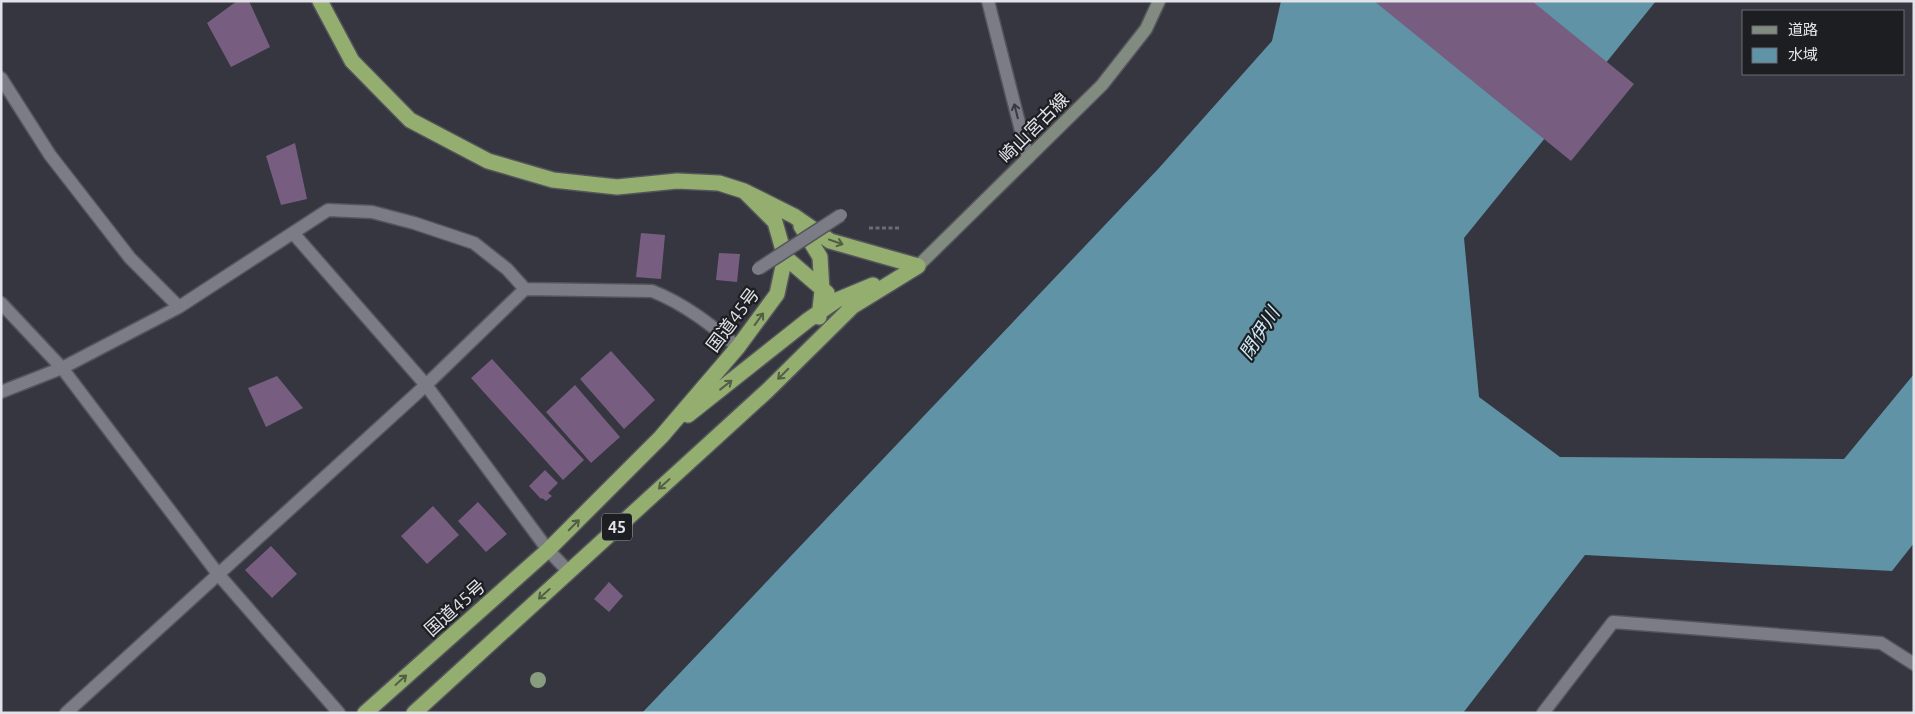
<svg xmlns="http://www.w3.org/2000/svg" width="1915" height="714" font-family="Ubuntu,'Noto Sans JP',sans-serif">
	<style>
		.water { fill: #6093a6 }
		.building { fill: #775e81 }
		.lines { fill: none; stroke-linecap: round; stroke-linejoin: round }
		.street-casing { stroke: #54555c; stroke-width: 15 }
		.secondary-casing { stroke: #54555c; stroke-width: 15 }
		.highway-casing { stroke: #54555c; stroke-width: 18 }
		.path { stroke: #6b6c74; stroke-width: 3; stroke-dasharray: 4 2.5; stroke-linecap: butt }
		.street { stroke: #7b7c86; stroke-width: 12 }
		.secondary { stroke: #828b7f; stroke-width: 12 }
		.highway { stroke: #94ae70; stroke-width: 15 }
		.street-bridge-casing { stroke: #54555c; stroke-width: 15; stroke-linecap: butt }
		.street-bridge { stroke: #7b7c86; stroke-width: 12 }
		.tree { fill: #889c7e }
		.oneway { stroke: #393a40 }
		.oneway2 { stroke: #535f45 }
		.labels { text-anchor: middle; stroke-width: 4.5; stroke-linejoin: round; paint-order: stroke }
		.shield { fill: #1d1e22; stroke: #a7a8ad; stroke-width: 1 }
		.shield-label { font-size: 16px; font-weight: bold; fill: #e2e3e9 }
		.street-label { font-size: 18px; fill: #e2e3e9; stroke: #1d1e22 }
		.water-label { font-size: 19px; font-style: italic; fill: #cbeaf7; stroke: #1d1e22 }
	</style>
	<rect width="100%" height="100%" fill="#35363f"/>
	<path class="water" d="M1281 1H1656L1464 238 1479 397 1560 457 1844 459 1914 374V543L1892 571 1585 555 1463 713H642L1159 168 1272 41Z"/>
	<path class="building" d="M237 1H249L270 47 231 67 207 23Z
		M1374 1H1532L1634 84 1571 161Z
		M295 143 307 199 281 205 266 156Z
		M641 233 665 235 661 279 636 277Z
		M719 253 740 254 737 282 716 280Z
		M611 351 655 400 624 429 580 379Z
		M492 359 584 460 563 480 471 378Z
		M277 376 303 408 266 427 248 388Z
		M575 385 620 437 591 463 546 412Z
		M545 470 558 483 548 493 552 496 546 501 542 498 541 499 529 486Z
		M478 502 507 534 486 552 458 521Z
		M433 506 459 535 427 564 401 536Z
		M271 546 297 574 272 598 245 570Z
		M609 582 623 596 609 612 594 599Z"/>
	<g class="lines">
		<defs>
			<path id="street" d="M988 1 1028 158
				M1 78 50 155 130 258 179 307
				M293 233 426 385 548 550 569 572
				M525 289 652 291C685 304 711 325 738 347
				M1 303 62 368 218 574 339 713
				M1 392 62 368 179 307 328 210 372 212 414 223 474 243 507 269 525 289 426 385 66 713
				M1543 713 1613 622 1881 643 1914 664"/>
			<path id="secondary" d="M918 266 1102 85 1146 29 1159 1"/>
			<path id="highway" d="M320 1 352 61 410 120 488 161 553 180 617 187 677 181 719 183 744 191 794 216 830 241 918 266
				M801 226 820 257 822 291 819 317
				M785 257 827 293
				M688 415 808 320 837 300 873 285
				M365 713 548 550 661 437 738 347 777 294 785 257 775 222 744 191
				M414 713 768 390 853 306 918 266"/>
		</defs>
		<use href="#street" class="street-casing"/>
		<use href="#secondary" class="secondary-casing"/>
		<use href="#highway" class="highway-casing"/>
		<path class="path" d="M869 228H901"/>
		<use href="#street" class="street"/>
		<use href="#secondary" class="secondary"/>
		<use href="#highway" class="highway"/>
		<defs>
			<path id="street-bridge" d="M758 269 841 215"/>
		</defs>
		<use href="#street-bridge" class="street-bridge-casing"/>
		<use href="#street-bridge" class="street-bridge"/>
	</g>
	<circle class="tree" cx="538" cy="680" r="8"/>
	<defs><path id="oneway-shaft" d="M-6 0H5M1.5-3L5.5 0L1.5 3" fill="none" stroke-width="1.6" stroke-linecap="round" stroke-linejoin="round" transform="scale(1.25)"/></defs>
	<use class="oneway" href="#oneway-shaft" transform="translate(1016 111) rotate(-104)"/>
	<g class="oneway2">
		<use href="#oneway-shaft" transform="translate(836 242) rotate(19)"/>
		<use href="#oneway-shaft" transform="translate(759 319) rotate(-54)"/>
		<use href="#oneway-shaft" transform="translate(783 374) rotate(135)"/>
		<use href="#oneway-shaft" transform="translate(726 385) rotate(-38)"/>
		<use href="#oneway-shaft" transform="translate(664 484) rotate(138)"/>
		<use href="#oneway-shaft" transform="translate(574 525) rotate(-45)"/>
		<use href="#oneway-shaft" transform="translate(544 594) rotate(138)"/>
		<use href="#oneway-shaft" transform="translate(401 680) rotate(-42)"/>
	</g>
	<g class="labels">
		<rect class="shield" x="602" y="513.5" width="30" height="27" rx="4"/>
		<g class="shield-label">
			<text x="617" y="533">45</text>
		</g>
		<g class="street-label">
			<text transform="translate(1034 128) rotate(-45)" y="6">崎山宮古線</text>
			<text transform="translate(733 320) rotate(-53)" y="6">国道45号</text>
			<text transform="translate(455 608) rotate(-42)" y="6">国道45号</text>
		</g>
		<g class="water-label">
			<text transform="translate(1259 333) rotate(-58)" y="7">閉伊川</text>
		</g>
	</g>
	<rect width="1915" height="714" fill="none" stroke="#e2e3e9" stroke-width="5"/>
	<rect x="1742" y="10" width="162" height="65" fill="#1d1e22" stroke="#6c6d72"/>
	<rect x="1752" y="26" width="25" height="8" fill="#828b7f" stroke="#6c6d72"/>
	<text x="1788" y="35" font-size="15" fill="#e2e3e9">道路</text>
	<rect x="1752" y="48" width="25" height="15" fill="#6093a6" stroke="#6c6d72"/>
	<text x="1788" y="60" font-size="15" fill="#e2e3e9">水域</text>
</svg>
